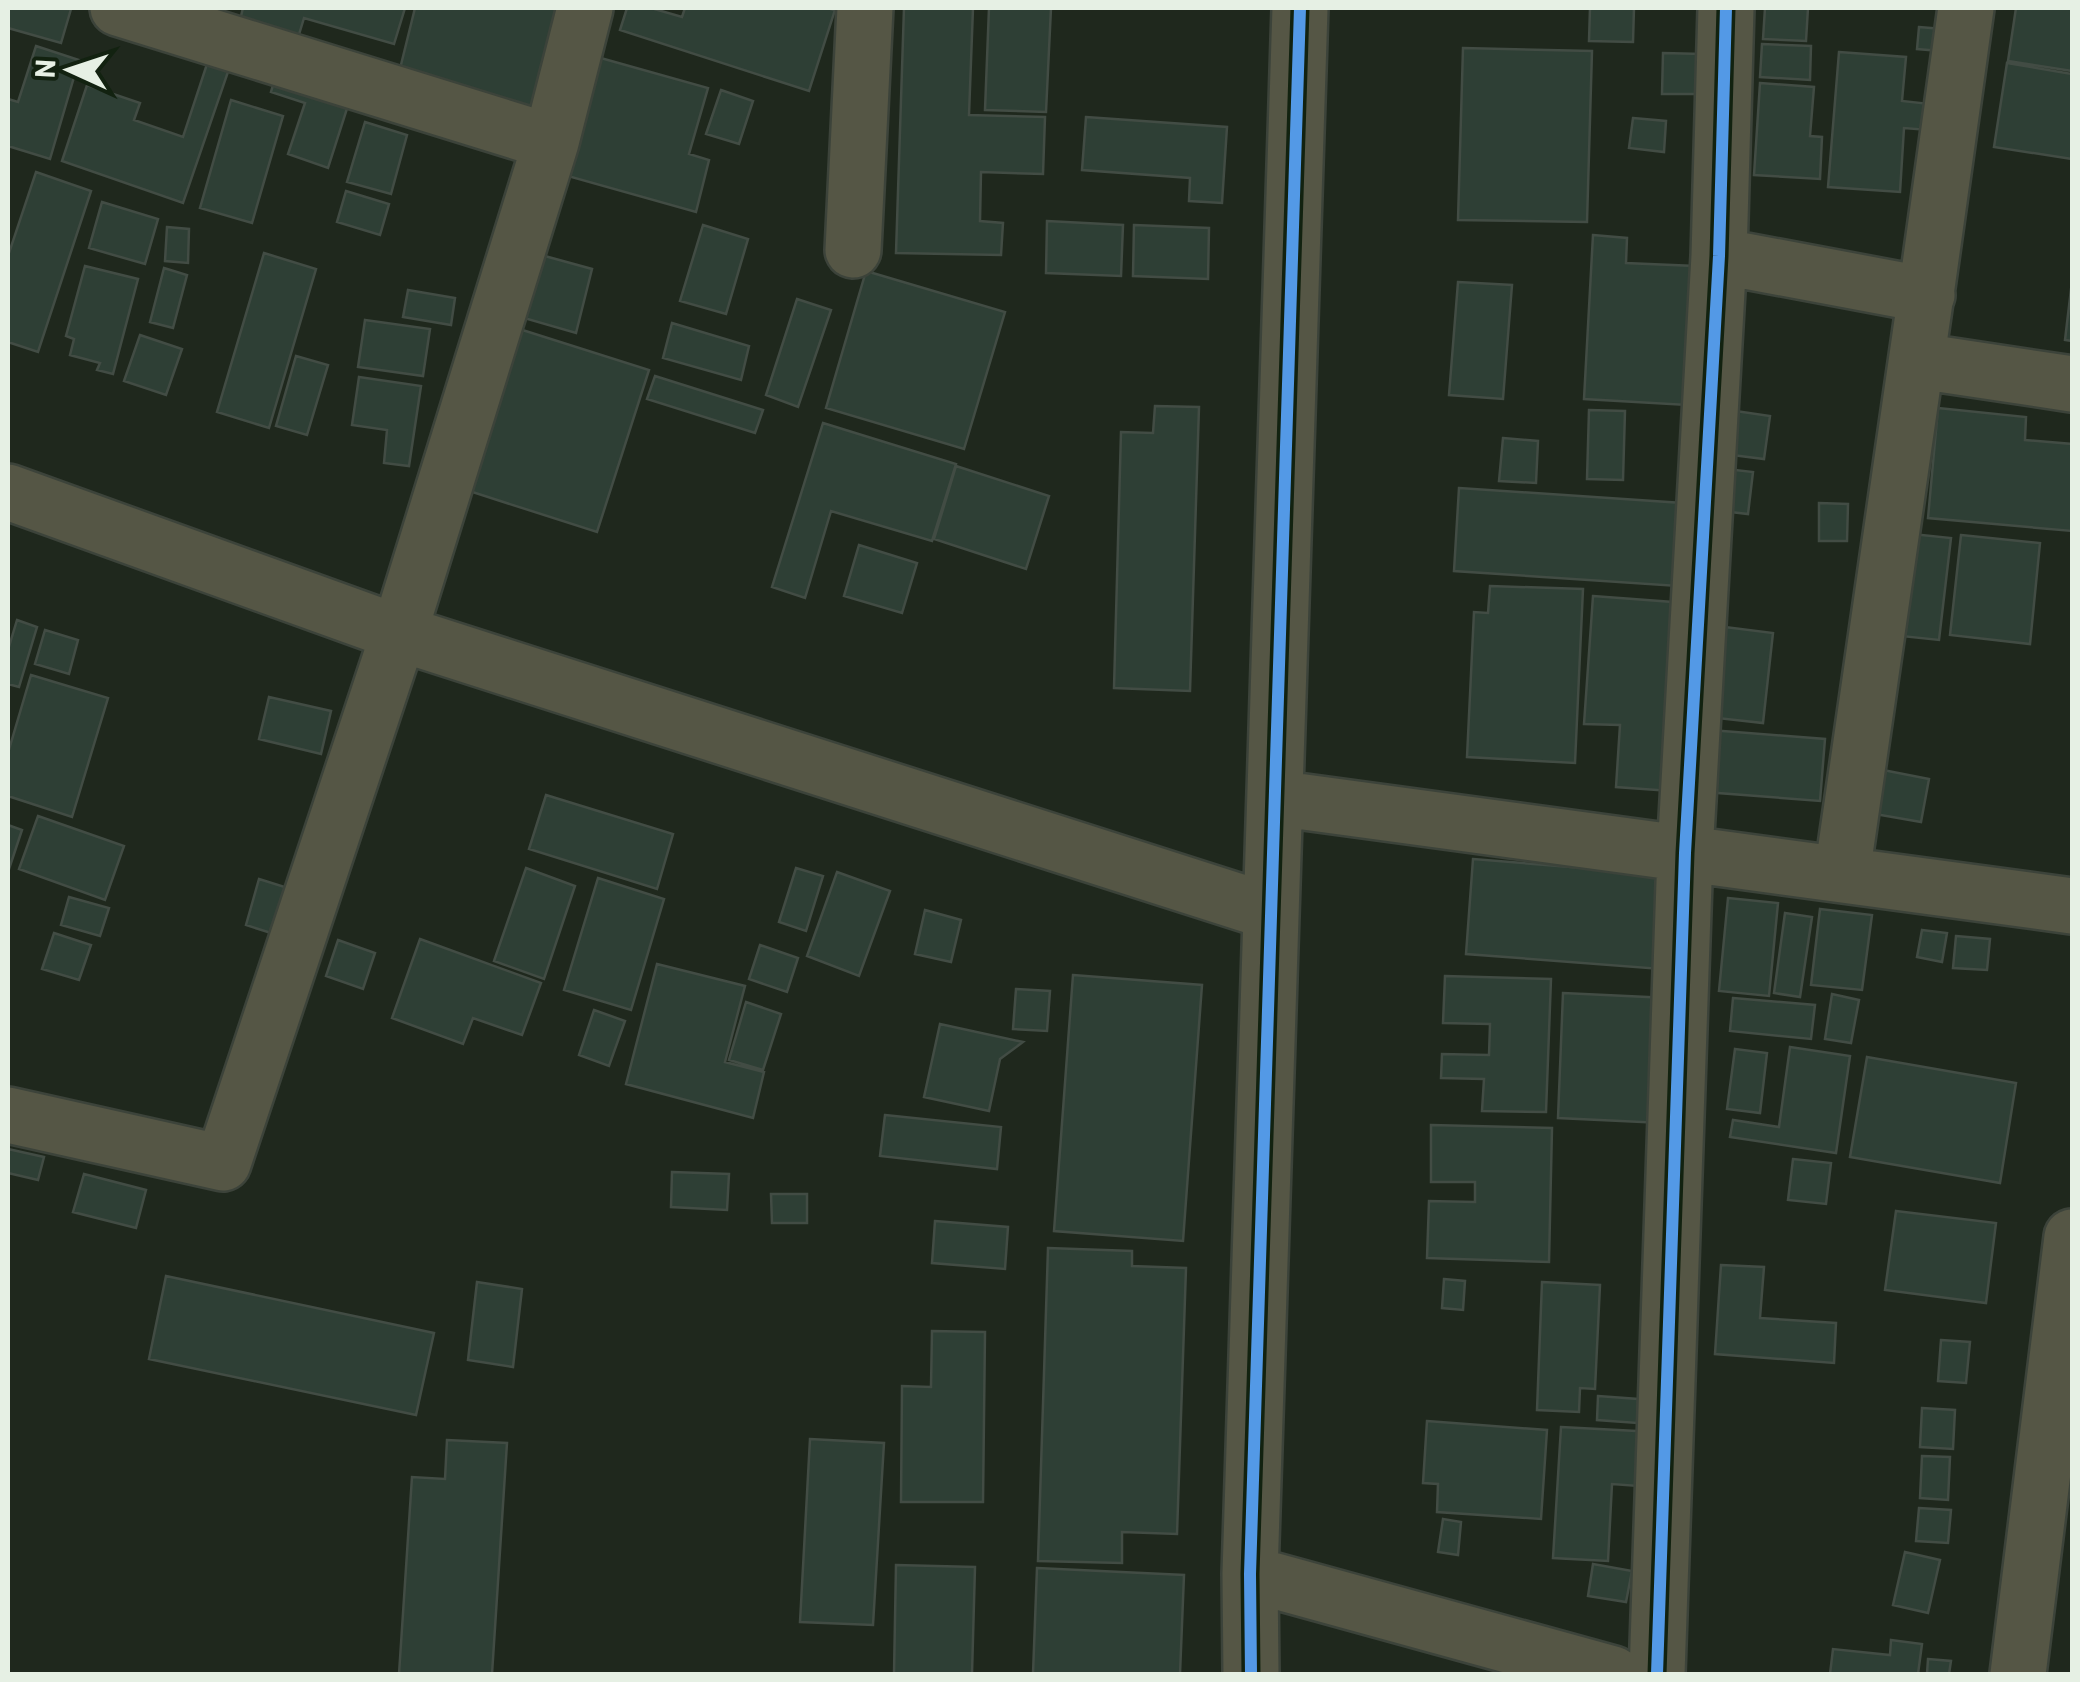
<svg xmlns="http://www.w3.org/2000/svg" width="2080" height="1682" font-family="Barlow,sans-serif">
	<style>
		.building { fill: #2e3f35; stroke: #424c44; stroke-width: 2.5 }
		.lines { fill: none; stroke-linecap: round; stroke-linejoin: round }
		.street-casing { stroke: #3c433a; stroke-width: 60 }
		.street { stroke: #555645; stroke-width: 55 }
		.cycleway-casing { stroke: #122210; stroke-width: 19 }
		.cycleway { stroke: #5399e6; stroke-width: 12 }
	</style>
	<rect width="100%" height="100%" fill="#1f281d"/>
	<path class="building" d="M8 8 71 9 61 43 8 28Z
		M243 8H405L394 44 304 18 297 41 239 24Z
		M415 8H568L541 117 397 81Z
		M627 8H651L682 17 685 8H826L835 10 809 91 620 30Z
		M904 8H973L969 115 1045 117 1043 174 981 172 980 221 1003 223 1001 255 896 253Z
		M989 8H1051L1046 112 985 110Z
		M1590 8H1634L1633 42 1589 41Z
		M1765 8H1808L1806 41 1763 39Z
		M2016 8H2072V71L2008 61Z
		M1919 27 1954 30 1952 52 1917 49Z
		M1762 44 1811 46 1810 80 1760 77Z
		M36 46 79 60 50 159 8 146V99L18 102Z
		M1463 48 1592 51 1587 222 1458 220Z
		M1839 52 1906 57 1902 101 1930 104 1928 130 1904 128 1900 192 1828 187Z
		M1663 53 1702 54 1701 94H1662Z
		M590 55 708 88 689 154 709 160 696 212 557 173Z
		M209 58 230 66 183 203 62 161 87 85 140 103 134 120 183 137Z
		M2007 63 2072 74V159L1994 147Z
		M278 68 352 93 328 168 288 154 305 103 271 92Z
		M1760 83 1814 87 1810 136 1822 137 1820 179 1754 175Z
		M721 90 753 101 739 144 706 134Z
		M231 100 283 116 252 223 200 208Z
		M1086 117 1227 127 1222 203 1189 201 1190 178 1082 170Z
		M1633 118 1666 121 1664 152 1629 148Z
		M365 122 407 135 391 194 347 182Z
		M36 172 91 191 38 352 8 342V256Z
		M346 191 389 204 380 235 337 222Z
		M102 202 158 219 145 264 89 248Z
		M1047 221 1123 225 1121 276 1046 273Z
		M703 225 748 239 726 314 680 301Z
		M1134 225 1209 228 1208 279 1133 276Z
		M167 227 189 229 188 263 165 261Z
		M1593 235 1627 238 1626 263 1695 266 1687 405 1584 399Z
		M264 253 316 269 269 428 217 412Z
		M534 253 592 269 576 333 517 316Z
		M85 266 138 279 113 374 97 370 100 363 70 355 74 339 66 336Z
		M164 268 187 275 173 328 150 322Z
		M866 271 1005 312 964 449 826 408Z
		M2072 281V341L2065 340Z
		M1458 282 1512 285 1503 399 1449 395Z
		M408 290 455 298 451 325 403 317Z
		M797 299 831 310 798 407 766 395Z
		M365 320 430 329 423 376 358 367Z
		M672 323 749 346 741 380 663 358Z
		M513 327 649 370 597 532 463 489Z
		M140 335 182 349 166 395 124 381Z
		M296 356 328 365 307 435 276 426Z
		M655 376 763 410 755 433 647 399Z
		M359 377 421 386 409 466 384 463 387 430 352 425Z
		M1155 406 1199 407 1190 691 1114 688 1121 432 1153 433Z
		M1938 408 2026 417 2025 440 2072 444V531L1928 518Z
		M1722 409 1770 416 1764 459 1716 453Z
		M1589 410 1625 411 1623 480 1587 479Z
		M823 423 956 464 932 541 831 511 805 598 772 587Z
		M1503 438 1538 441 1536 483 1499 481Z
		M956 466 1049 496 1026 569 934 539Z
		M1718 468 1753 472 1748 514 1713 510Z
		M1459 488 1697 504 1693 587 1454 571Z
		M1819 503 1848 504 1847 541H1819Z
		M1912 534 1951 538 1939 640 1901 636Z
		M1961 535 2040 543 2030 644 1950 635Z
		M859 545 917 563 902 613 844 596Z
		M1490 586 1583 589 1575 763 1467 757 1474 612 1488 613Z
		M1593 596 1686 603 1684 792 1616 787 1620 725 1584 724Z
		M17 620 37 627 19 687 8 684V650Z
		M1717 626 1773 633 1763 723 1708 717Z
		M45 630 78 640 69 674 35 664Z
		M31 675 108 698 72 817 8 796V753Z
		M269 697 331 711 321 754 259 739Z
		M1710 730 1825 739 1820 801 1705 792Z
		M1883 770 1929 779 1921 822 1875 814Z
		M546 795 673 834 657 889 529 849Z
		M38 816 124 846 105 900 19 869Z
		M8 825 22 830 8 872Z
		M1473 859 1681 876 1674 970 1466 954Z
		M526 868 575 886 544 979 494 961Z
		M796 868 823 876 806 931 779 922Z
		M837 872 890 891 859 976 807 956Z
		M598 878 664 899 631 1010 564 990Z
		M259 879 288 888 274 934 246 925Z
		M69 897 109 908 100 936 61 925Z
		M1728 898 1778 903 1769 996 1719 991Z
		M1820 909 1872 915 1862 990 1811 985Z
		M925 910 961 920 951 962 915 954Z
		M1785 913 1812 917 1800 997 1774 993Z
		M1922 930 1947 933 1942 962 1917 957Z
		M54 933 91 945 79 980 42 969Z
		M1956 936 1990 939 1987 970 1953 968Z
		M420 939 541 983 522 1035 473 1018 463 1044 392 1018Z
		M338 940 375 953 363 989 326 976Z
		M760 945 798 958 787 992 749 979Z
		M657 964 745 986 725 1062 764 1072 753 1118 626 1084Z
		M1073 975 1202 985 1183 1241 1054 1231Z
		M1445 976 1551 979 1546 1112 1482 1111 1484 1079 1441 1078 1442 1054 1489 1055 1490 1024 1443 1023Z
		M1016 989 1050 991 1047 1031 1013 1029Z
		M1563 993 1668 998 1662 1123 1558 1118Z
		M1832 994 1859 1000 1851 1043 1825 1039Z
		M1733 998 1815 1005 1811 1039 1730 1031Z
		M746 1002 781 1014 763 1070 729 1060Z
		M594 1010 625 1021 609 1066 579 1055Z
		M940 1024 1023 1042 1000 1059 989 1111 924 1097Z
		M1790 1047 1850 1056 1836 1153 1730 1137 1733 1120 1779 1127Z
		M1735 1049 1767 1053 1760 1113 1727 1109Z
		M1867 1057 2016 1083 2000 1183 1850 1157Z
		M885 1115 1001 1127 997 1169 880 1156Z
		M1431 1125 1552 1128 1549 1262 1427 1258 1429 1201 1475 1202V1182H1431Z
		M8 1149 44 1157 38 1180 8 1173Z
		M1793 1159 1831 1163 1826 1204 1788 1200Z
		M672 1172 729 1174 727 1210 671 1207Z
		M84 1174 146 1190 136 1228 73 1212Z
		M771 1194H807V1223H772Z
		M1896 1211 1996 1223 1986 1303 1885 1290Z
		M935 1221 1008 1227 1005 1269 932 1263Z
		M1048 1248 1132 1251V1266L1186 1268 1177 1534 1122 1532V1563L1038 1561Z
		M1721 1265 1764 1267 1760 1318 1836 1323 1834 1363 1715 1354Z
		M166 1276 434 1333 416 1415 149 1359Z
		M1444 1279 1465 1281 1463 1310 1442 1308Z
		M477 1282 522 1289 513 1367 468 1360Z
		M1542 1282 1600 1285 1595 1389 1580 1388 1579 1412 1537 1410Z
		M932 1331 985 1332 983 1502H901L902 1386 931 1387Z
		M1941 1340 1970 1342 1966 1383 1938 1381Z
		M1598 1396 1638 1399 1637 1423 1597 1420Z
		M1922 1408 1955 1410 1953 1449 1920 1447Z
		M1427 1421 1547 1430 1541 1519 1437 1512 1438 1484 1423 1483Z
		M1561 1427 1655 1432 1652 1487 1612 1484 1608 1561 1553 1558Z
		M810 1439 884 1443 873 1625 800 1622Z
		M447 1440 507 1443 492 1674H399L412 1477 445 1479Z
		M1922 1456 1950 1457 1948 1500 1920 1498Z
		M1919 1508 1951 1510 1948 1543 1916 1541Z
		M1443 1519 1461 1522 1458 1555 1438 1552Z
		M1905 1552 1940 1560 1928 1613 1893 1605Z
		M1593 1564 1632 1571 1626 1602 1588 1596Z
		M896 1565 975 1567 972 1674H894Z
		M1037 1568 1184 1575 1180 1674H1033Z
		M1891 1640 1922 1644 1918 1674H1830L1833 1649 1890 1655Z
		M1928 1659 1951 1661 1949 1674H1927Z"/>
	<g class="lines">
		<defs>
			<path id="street" d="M118 8 551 142
				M853 250 865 8
				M1719 256 1927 295
				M1919 361 2072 384
				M8 492 399 633 1271 912
				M1275 798 2072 906
				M1842 874C1883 585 1927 297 1966 8
				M8 1115 223 1163 399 633 551 142 585 8
				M1250 1574 1613 1674
				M1251 1674 1250 1574 1300 8
				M1657 1674 1685 853 1719 256 1726 8
				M2018 1674 2072 1237"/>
		</defs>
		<use href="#street" class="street-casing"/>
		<use href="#street" class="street"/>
		<defs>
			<path id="cycleway" d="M1251 1674 1250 1574 1300 8
				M1657 1674 1685 853 1719 256 1726 8"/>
		</defs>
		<use href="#cycleway" class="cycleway-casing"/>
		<use href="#cycleway" class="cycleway"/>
	</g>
	<rect width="2080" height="1682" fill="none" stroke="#e6f0e4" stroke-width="20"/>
	<g transform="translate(70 70) rotate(273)" stroke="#122210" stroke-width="8" paint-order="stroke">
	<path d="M0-8L18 38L0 25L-18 38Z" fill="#e6f0e4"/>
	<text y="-15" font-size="28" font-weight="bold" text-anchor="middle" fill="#e6f0e4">N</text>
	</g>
</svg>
